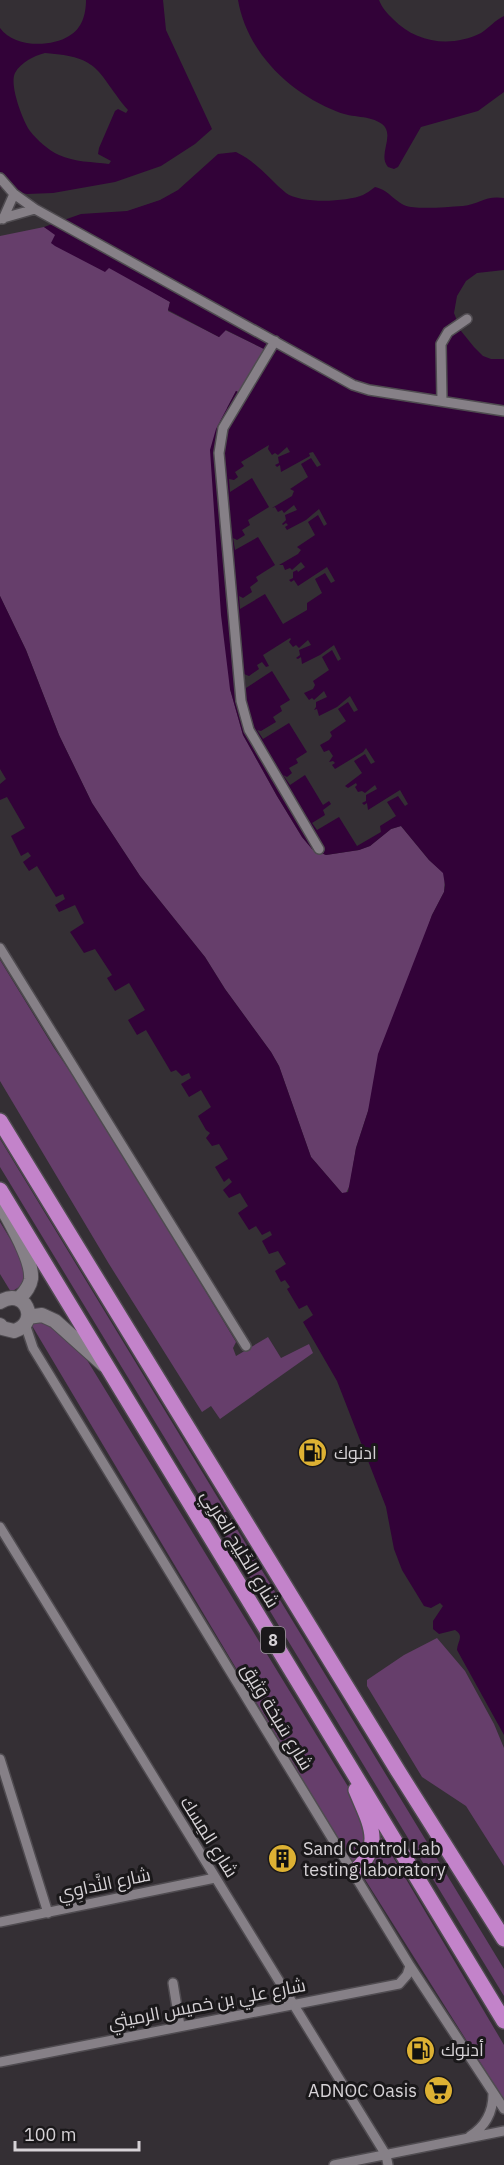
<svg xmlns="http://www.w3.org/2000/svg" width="504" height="2165" font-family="'IBM Plex Sans',Cairo,sans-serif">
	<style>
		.green { fill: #663e6b }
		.water { fill: #320238; fill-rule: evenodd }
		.pier { fill: #342f34 }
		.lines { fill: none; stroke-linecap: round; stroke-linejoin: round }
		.minor-casing { stroke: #4f4b50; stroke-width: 12 }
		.secondary-casing { stroke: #4f4b50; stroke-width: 16 }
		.trunk-casing { stroke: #4f4b50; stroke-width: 18 }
		.minor { stroke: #868087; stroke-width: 9 }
		.secondary { stroke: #868087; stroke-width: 14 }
		.trunk { stroke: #c383ca; stroke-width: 15 }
		.labels { text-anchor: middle; stroke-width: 6; stroke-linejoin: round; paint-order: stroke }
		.shield { fill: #1a181a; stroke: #9e9a9e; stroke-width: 1.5 }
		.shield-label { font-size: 16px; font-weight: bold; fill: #d6d2d6 }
		.poi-label { font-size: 18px; fill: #d6d2d6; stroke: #1a181a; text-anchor: start }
		.street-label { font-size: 18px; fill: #d6d2d6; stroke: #1a181a }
	</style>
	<rect width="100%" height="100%" fill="#342f34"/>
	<path class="green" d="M44 227 170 302 168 311 219 337 225 330 266 350 242 394 236 391 227 408 230 689 243 735 277 796 302 837 312 849 326 855 359 850 370 846 391 829 401 826 429 860 444 873 445 878 444 892 432 915 356 1148 350 1185 346 1193H342L311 1157 279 1066 271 1052 225 989 205 957 140 876 92 803 59 735 26 650 0 596V236Z
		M0 960 54 1048 95 1108 236 1342 233 1348 236 1356 268 1337 281 1358 309 1344 313 1353 220 1419 211 1406 202 1412 109 1264 0 1081Z
		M0 1139 504 1969V1996L0 1167Z
		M0 1222 23 1260 24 1284 11 1292 0 1274Z
		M41 1318 87 1360 363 1811 367 1846 352 1863 31 1324Z
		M437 1638 465 1671 494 1724 504 1748V1866L466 1806 422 1777 367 1686V1680L404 1655Z
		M380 1835 504 2045V2100L361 1873 375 1850Z"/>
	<path class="water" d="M86 0H163L166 30 212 129 195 144 161 166 115 182 53 193 27 194 0 188V28C13 47 50 48 69 36 82 29 86 14 86 0ZM45 53C102 57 96 72 128 110L126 113 118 109 115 111 99 148 98 154 111 161 109 164C93 162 74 162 59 155 48 150 37 140 30 131 23 121 9 85 15 73 21 62 34 56 45 53Z
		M238 0H379C382 8 387 13 393 19 416 43 451 48 481 33 489 28 495 20 504 16V92L478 111 421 127 398 167 394 169 388 167C377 155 396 135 382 124 370 115 352 118 338 112 289 93 247 52 238 0Z
		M236 152C257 162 269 179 286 193 301 204 346 202 363 195 367 193 371 190 375 187 390 190 396 205 411 207 427 209 447 207 463 206 479 204 486 195 504 198V270L477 273 466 281 457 296 454 313 461 331 474 347 483 356 491 359H504V1735L457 1650C457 1642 465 1636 455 1630L439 1634 433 1629V1621L443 1606 440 1603 431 1608 424 1606 402 1570 394 1549 386 1507 337 1381 303 1322 313 1315 307 1305 299 1309 287 1289 290 1287 285 1280 281 1282 275 1271 286 1264 278 1251 269 1254 262 1241 272 1235 270 1231 262 1235 256 1226 249 1230 238 1213 248 1206 240 1193 229 1198 223 1190 232 1182 229 1178 224 1182 215 1167 228 1159 219 1144 212 1146 206 1138 210 1133 206 1130 198 1116 211 1107 201 1090 189 1097 181 1084 191 1078 189 1073 182 1076 176 1070 171 1072 146 1030 137 1035 128 1020 145 1010 129 983 115 991 107 978 112 975 95 949 84 953 70 932 84 923 75 905 59 912 55 905 65 899 63 894 56 897 37 866 29 871 23 862 31 856 28 852 21 856 11 836 25 828 7 797 0 800V784L6 779 0 769V596L26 650 59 735 92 803 140 876 205 957 225 989 271 1052 279 1066 311 1157 342 1193 348 1192 356 1148 368 1111 378 1054 432 915 444 892 445 885 443 873 429 860 401 826 391 829 370 846 359 850 326 855 312 849 302 837 277 796 243 735 230 689 221 615 210 450 216 429 236 391 242 394 266 350 226 330 219 337 168 310 170 302 109 268 105 272 55 246 51 243 55 235 44 227 81 214 127 211 160 200 178 190 218 154Z"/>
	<path class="pier" d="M269 445 268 449 272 455 275 453 278 455 287 447 290 452 278 457 279 463 275 465 277 467 280 465 281 472 310 456 309 453 313 452 321 465 317 467 311 458 301 464 308 477 290 489 294 491 292 496 272 508 275 507 278 512 282 510 284 513 294 505 297 510 285 515 286 520 282 524 283 525 286 523 288 525 285 527 287 530 306 520 319 509 327 524 324 526 318 515 308 522 315 535 297 547 301 550 298 554 279 565H283L285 570 290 568 292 570 301 562 305 567 298 572 297 570 293 572V578L289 580 291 582 294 580 298 586 327 567 335 581 331 583 325 573 315 579 322 593 307 603V610L283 624 265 594 240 609 239 596 243 598 252 592 250 587 258 581 256 577 275 565 258 537 235 550 233 538 237 540 245 535 242 530 250 525 248 520 269 507 252 478 230 492 229 479 234 480 238 477 235 472 244 466 241 462Z
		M290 638 291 639 289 642 293 647 296 645 299 648 308 640 311 645 299 650 300 655 296 658 298 659 301 657 302 664 320 655 334 645 341 659 338 661 332 650 322 657 329 670 313 681 315 685 313 689 304 693 309 700 312 698 314 700 324 691 327 697 316 702V707L314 710 317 709 319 716 337 707 350 696 358 710 354 712 348 702 338 709 346 721 330 732 332 736 329 740 320 745 324 752 329 750 333 756 329 762 333 761 335 763 332 765 335 769 363 752 366 748 375 762 371 764 365 754 354 761 362 773 345 786 348 788 356 783 357 785 355 787 358 792 362 791 365 793 375 785 377 789 366 795V801L362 803 364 805 367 803 368 810 400 790 408 804 405 806 398 796 387 802 396 816 380 826 381 832 357 846 339 817 317 830 312 823 325 815 323 810 331 804 329 801 323 805 305 775 290 785 283 775 287 777 292 773 289 768 298 763 296 759 307 752 289 723 263 739 257 730 261 731 276 722 273 717 282 711 280 706 290 700 272 671 246 688 244 674 249 676 259 669 257 665 262 662 266 667 269 666 263 655Z"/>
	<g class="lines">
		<defs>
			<path id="minor" d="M0 178 14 194 35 209 353 385 369 390 504 411
				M0 219 35 209
				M3 219 14 194
				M275 341 223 428 219 453 241 701 249 730 255 740 319 849
				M442 401 441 344 448 332 467 319
				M0 948 246 1346
				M25 1324 33 1348 410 1966 504 2109
				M0 1527C128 1737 259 1945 386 2155L388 2165
				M0 1759 48 1913
				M0 1922 215 1878
				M173 1983 180 2026
				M0 2062 399 1984 407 1975 410 1966
				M470 2136C486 2126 493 2112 493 2094
				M334 2165 504 2131"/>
			<path id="secondary" d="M0 1203C9 1221 33 1259 31 1279 30 1287 24 1293 19 1299
				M0 1302C24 1286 42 1322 14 1331L2 1328 0 1325
				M28 1317 42 1315 55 1321 104 1365"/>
			<path id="trunk" d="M0 1121 398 1771 504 1939
				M0 1190 504 2021
				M353 1873C385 1845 370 1824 356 1790"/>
		</defs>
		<use href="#minor" class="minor-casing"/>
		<use href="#secondary" class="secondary-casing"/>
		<use href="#trunk" class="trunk-casing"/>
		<use href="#minor" class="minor"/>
		<use href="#secondary" class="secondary"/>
		<use href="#trunk" class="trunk"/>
	</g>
	<defs>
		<symbol id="fuel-disc" viewBox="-11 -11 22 22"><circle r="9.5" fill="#ddb133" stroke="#1a181a"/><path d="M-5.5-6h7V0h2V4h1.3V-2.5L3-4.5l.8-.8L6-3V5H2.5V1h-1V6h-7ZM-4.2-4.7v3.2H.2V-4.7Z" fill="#111"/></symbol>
		<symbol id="building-disc" viewBox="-11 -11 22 22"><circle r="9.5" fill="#ddb133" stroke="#1a181a"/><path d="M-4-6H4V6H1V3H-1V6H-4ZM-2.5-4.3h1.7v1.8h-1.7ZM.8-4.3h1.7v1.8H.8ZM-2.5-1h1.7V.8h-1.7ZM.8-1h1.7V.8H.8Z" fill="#111"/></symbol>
		<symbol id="supermarket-disc" viewBox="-11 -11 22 22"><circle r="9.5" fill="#ddb133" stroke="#1a181a"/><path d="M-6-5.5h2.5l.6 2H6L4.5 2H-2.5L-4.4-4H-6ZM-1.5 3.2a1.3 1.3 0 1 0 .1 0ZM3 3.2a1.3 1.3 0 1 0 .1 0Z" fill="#111"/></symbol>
	</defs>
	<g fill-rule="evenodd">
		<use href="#fuel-disc" x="296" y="1436" width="33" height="33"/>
		<use href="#building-disc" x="266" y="1842" width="33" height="33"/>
		<use href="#fuel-disc" x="404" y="2034" width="33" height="33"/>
		<use href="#supermarket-disc" x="422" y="2074" width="33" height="33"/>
	</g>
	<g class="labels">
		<rect class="shield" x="261" y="1627" width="24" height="26" rx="4.5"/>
		<g class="shield-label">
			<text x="273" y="1646">8</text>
		</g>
		<g class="poi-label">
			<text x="334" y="1459">ادنوك</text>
			<text x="303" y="1855">Sand Control Lab<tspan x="303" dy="21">testing laboratory</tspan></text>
			<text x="441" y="2056">أدنوك</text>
			<text x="417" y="2097" text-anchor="end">ADNOC Oasis</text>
		</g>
		<g class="street-label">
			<text transform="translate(240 1549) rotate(59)" y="6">شارع الخَلِيج العَربِي</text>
			<text transform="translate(277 1717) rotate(59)" y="6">شارع سَبخة وَثِيق</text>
			<text transform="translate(209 1837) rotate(58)" y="6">شارع المِسك</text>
			<text transform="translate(104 1884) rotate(-12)" y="6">شارع النَّداوِي</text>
			<text transform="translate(207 2004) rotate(-11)" y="6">شارع علي بن خميس الرميثي</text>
		</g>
	</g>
	<path d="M15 2141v9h124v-9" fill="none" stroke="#d6d2d6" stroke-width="3"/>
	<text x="24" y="2141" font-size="18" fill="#d6d2d6" stroke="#1a181a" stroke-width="4.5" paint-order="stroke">100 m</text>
</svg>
